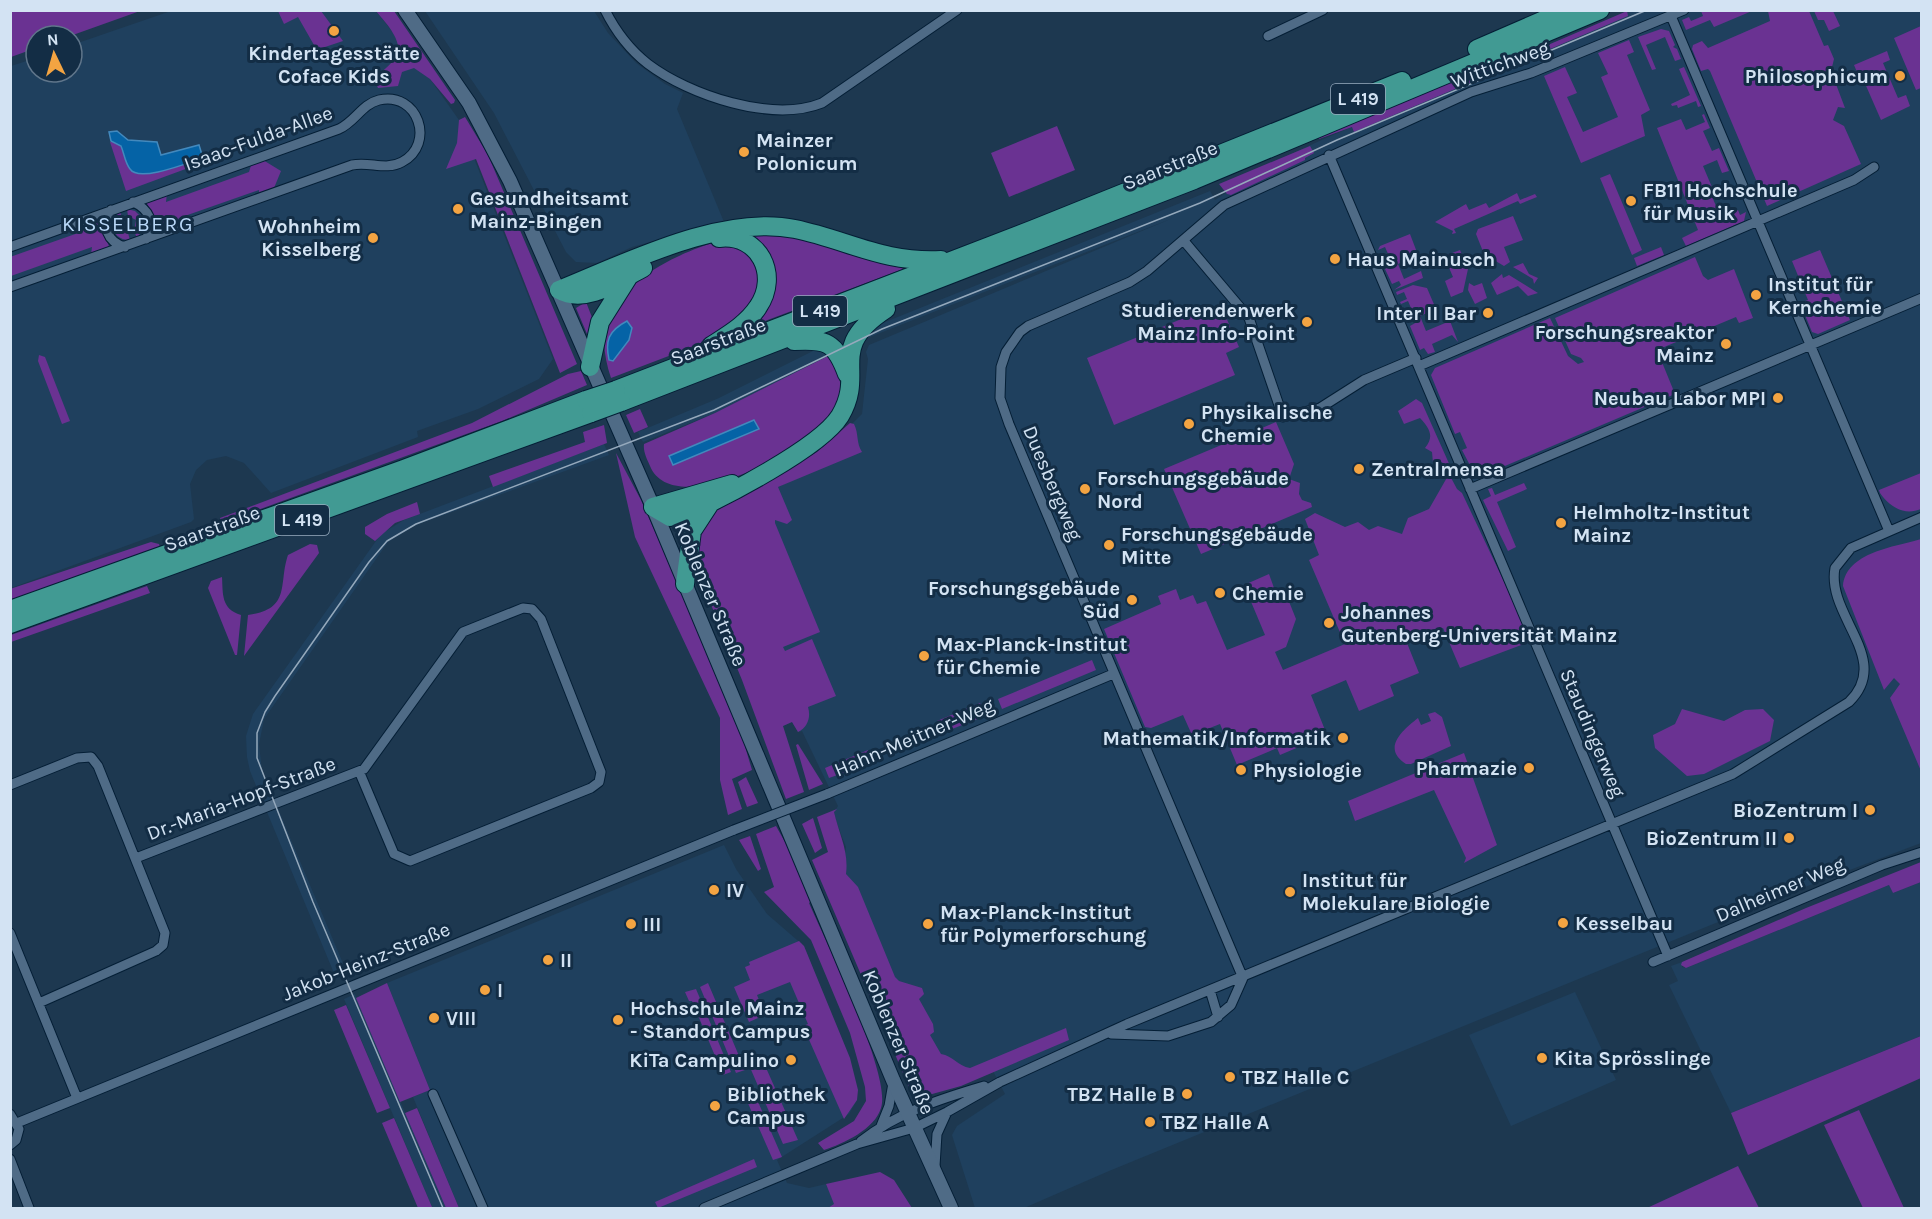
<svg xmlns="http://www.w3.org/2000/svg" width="1932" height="1219" font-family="Karla,sans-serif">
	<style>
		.built { fill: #1f405e }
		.green { fill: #6a3292 }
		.water { fill: #0563a6; stroke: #4389bd; stroke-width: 1.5 }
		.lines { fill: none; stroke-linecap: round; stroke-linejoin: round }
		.street-casing { stroke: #041e35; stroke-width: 11 }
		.secondary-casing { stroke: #041e35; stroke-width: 16 }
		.highway-casing { stroke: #041e35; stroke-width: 20 }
		.street { stroke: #4f6b86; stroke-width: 9 }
		.secondary { stroke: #4f6b86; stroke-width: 14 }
		.highway { stroke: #419a93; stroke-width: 18 }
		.tram { stroke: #95a9bc; stroke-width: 1.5 }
		.street-bridge-casing { stroke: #041e35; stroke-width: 11; stroke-linecap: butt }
		.highway-bridge-casing { stroke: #041e35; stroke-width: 20; stroke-linecap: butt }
		.street-bridge { stroke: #4f6b86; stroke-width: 9 }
		.highway-bridge { stroke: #419a93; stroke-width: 18 }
		.poi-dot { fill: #f3a442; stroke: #132d45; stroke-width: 2 }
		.labels { text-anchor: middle; stroke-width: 6; stroke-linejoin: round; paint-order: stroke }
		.shield { fill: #132d45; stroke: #99acbf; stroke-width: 1.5 }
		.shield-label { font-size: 18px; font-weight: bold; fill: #d3e3f3 }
		.poi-label { font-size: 20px; font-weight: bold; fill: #d3e3f3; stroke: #132d45; text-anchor: start }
		.street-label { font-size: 20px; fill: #d3e3f3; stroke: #132d45 }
		.neighbourhood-label { font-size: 21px; letter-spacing: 1.5px; fill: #b9d8f8; stroke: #132d45 }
	</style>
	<rect width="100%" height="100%" fill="#1d3850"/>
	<path class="built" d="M171 11H376L430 79 459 120 553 359 539 379 478 409 417 431 418 437 271 493 244 463 226 456 207 460 196 470 190 484 194 519 191 522 11 588V66L36 58V72H72V45Z
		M425 11H594L608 33 636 63 665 84 683 93 677 109 724 222 632 247 597 263 576 262 566 252 494 113Z
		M1629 11H1921V843L1789 893 1109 1171 1024 1208H975L952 1135 957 1126 1005 1094 993 1071 946 1087 839 889 846 847 836 821 834 812 838 806 802 731 798 732 792 722 783 726 745 502 797 478 862 414 868 359 866 352 869 345 1173 218 857 342 863 331 1210 191 1215 200 1226 193 1222 186 1326 138Z
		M823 346 834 353 715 413 643 442 638 432 719 398Z
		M604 444 609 455 416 525 388 542 264 719 259 744 262 771 347 973 336 978 250 771 247 757 246 736 253 714 381 534 404 520Z
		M724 845 736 869 767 914 804 946 853 1070 857 1100 849 1114 777 1160 787 1183 809 1188 826 1184 835 1205 828 1208H459L413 1097 430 1090 387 983Z
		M1921 882V1036L1731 1113 1669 985 1678 981 1671 966 1682 962V967L1686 968 1889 885 1893 893Z
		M1575 992 1616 1080 1511 1126 1469 1035Z
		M355 994 356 998 446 1208 432 1207 344 999Z"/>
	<path class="green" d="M11 10H140V11L70 36H36V48L11 57Z
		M278 11H321L343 41 322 48 314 45 298 17 284 24Z
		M376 11H394L455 100 454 103 451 104 430 79 414 68 402 72 398 86 378 88 375 81C380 71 391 66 396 56 405 42 384 21 376 11Z
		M1627 11 1628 16 1543 52 1541 48Z
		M1701 11H1752L1714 27 1710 20 1686 30 1682 20 1689 17 1691 21 1703 16Z
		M1768 11H1809L1824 46 1828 45 1834 59 1831 71 1845 108 1838 107 1833 120 1844 126 1861 164 1767 206 1710 71 1708 69 1701 71 1692 49 1693 45 1702 41 1708 48 1770 21Z
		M1814 11H1833L1840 26 1829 31 1824 20H1818Z
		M1921 26V88L1916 90 1894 38Z
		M1661 29 1669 31 1675 45 1673 47 1677 49 1681 59 1675 61 1665 37 1646 45 1656 69 1652 70 1638 37Z
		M1629 40 1634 52 1627 55 1650 110 1641 115 1645 136 1581 163 1544 76 1565 67 1577 93 1567 97 1583 132 1618 117 1601 77 1608 74 1598 53Z
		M1532 48 1535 55 1354 132 1352 127 1319 139 1318 136Z
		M1887 51 1890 60 1883 63 1898 98 1906 95 1910 106 1881 120 1860 72H1857L1854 65Z
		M1684 67 1701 106 1698 107 1696 101 1678 108 1677 105 1672 106 1671 104 1690 95 1679 69Z
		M1704 114 1710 128 1703 131 1712 151 1719 148 1729 171 1722 173 1717 160 1703 166 1714 192 1711 194 1721 218 1738 210 1740 215 1746 212 1744 221 1686 246 1682 238 1698 230 1657 128 1681 119 1686 130 1705 122 1702 115Z
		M465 117 488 155 577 364 560 373 476 159 446 169 457 143 459 120Z
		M1057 126 1075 170 1009 197 991 153Z
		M110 142H116L121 146 130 170C162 179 189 160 216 151L218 157 126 191Z
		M1310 146 1314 153 1305 158V160L1231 195 1227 194 1219 184Z
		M263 160 281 171 274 188 259 196V190L179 218 175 225 157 232 146 201 167 193 166 202 249 172 252 162Z
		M1610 174 1642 250 1632 255 1600 178Z
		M1517 193 1520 200 1535 194 1537 197 1520 204 1518 201 1454 229 1456 233 1452 234 1453 231 1435 222 1466 204 1469 210 1486 203 1489 208Z
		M127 209 135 211 143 219 142 231 137 238 134 231 136 220 128 216Z
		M120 211 122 218 120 229 128 233 130 240C118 240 111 232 113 220Z
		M1513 216 1523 240 1504 247 1510 262 1504 266 1484 254 1476 234 1478 229Z
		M96 220 99 221 110 249 91 255 92 247 11 276 10 257 81 232 84 222Z
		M1410 234 1418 255 1398 264 1404 279 1421 271 1423 278 1394 290 1401 285 1399 281 1392 284 1385 269 1393 265 1385 247 1378 250 1380 246Z
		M746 235 795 236 896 263 903 269 765 321 757 320 772 297Z
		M717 242 743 245 764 273 752 308 708 341 611 378C604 357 601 336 609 315 621 281 684 250 717 242Z
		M1661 247 1664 255 1637 266 1634 258Z
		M1460 250 1468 269 1463 292 1451 297 1445 281 1453 277 1444 256Z
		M1820 250 1850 320 1818 334 1812 332 1800 303 1808 300 1792 261Z
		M1695 257 1703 276 1708 280 1734 269 1753 318 1739 323 1736 317 1657 350 1675 394 1486 474 1474 473 1462 450 1467 448 1460 432 1455 434 1433 380 1431 375 1435 368 1550 318 1568 356 1578 364 1584 362 1581 358 1571 354 1555 318Z
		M1523 263 1529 274 1538 278 1534 284 1533 279 1513 267Z
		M1502 274 1503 278 1509 275 1538 293 1528 296 1518 286 1497 295 1491 283Z
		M1469 283 1474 286 1482 283 1487 298 1475 304 1468 290Z
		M1413 285 1427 288 1436 309 1420 316 1426 331 1450 321 1458 342 1452 335 1432 344 1435 352 1428 354 1424 348 1420 350 1410 326 1417 322 1408 301 1401 304 1400 302 1407 299 1404 292 1397 295 1396 292Z
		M586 302 595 325 590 341 576 308Z
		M1208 308 1225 315 1239 347 1226 353 1235 375 1114 425 1087 358Z
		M834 353C839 372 844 389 836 407 819 446 674 524 650 466 647 459 643 452 644 444L715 413Z
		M39 355 45 357 70 421 62 424 38 361Z
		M581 371 587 385 502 421 222 523 220 518 472 423 568 374Z
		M1416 399 1422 403 1451 468 1438 460 1433 463 1432 452 1425 448C1435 436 1429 428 1420 418L1404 424 1398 411Z
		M640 409 648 427 634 433 626 415Z
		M1276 422 1294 464 1289 479 1300 483 1299 494 1302 500 1311 503 1312 507 1201 554 1164 469Z
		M850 423 854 424C859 434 856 443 862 452L778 487 792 520 787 524 775 520V523L820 632 783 647 785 651 812 639 836 696 808 707C811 717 808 727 798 732L792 722 783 726 804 792 786 799 742 680 698 573 696 538 716 511 817 452Z
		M604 425 607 443 493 487 489 476 585 442 583 432Z
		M616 453 641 500 736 716 752 770 732 779 742 809 728 815 720 780V718L635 537Z
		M1921 473V509C1904 516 1890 507 1880 493L1879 490Z
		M1449 474 1457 489 1462 493 1532 641 1460 668 1443 628 1407 643 1419 673 1390 685 1394 696 1359 711 1346 680 1311 695 1327 735 1280 755 1277 748 1237 765 1220 724 1192 735 1183 715 1151 728 1145 727 1104 629 1161 604 1158 596 1176 589 1180 600 1193 595 1197 604 1206 601 1227 650 1265 635 1244 585 1269 574 1279 602 1288 599 1296 619 1286 647 1275 652 1283 670 1345 644 1309 560 1319 555 1305 519 1315 513 1345 527 1358 522 1369 530 1378 526 1402 534 1408 518 1429 509Z
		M1524 483 1527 489 1497 502 1516 547 1508 551 1483 500 1491 496 1488 489 1492 488 1495 495Z
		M417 502 420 514 395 523 375 541 365 534V527L387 514Z
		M1921 539H1922L1921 771 1890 698 1900 684 1894 678 1884 690 1843 586C1846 552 1895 547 1921 539Z
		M151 542 159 544 160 547 11 600 10 589Z
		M310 544 317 545 319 553 244 656 248 615C292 609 278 584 288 555Z
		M222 577C223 594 221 609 241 615L237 655H235L208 588 211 581Z
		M147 586 150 593 11 642V635Z
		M1092 660 1096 670 1002 709 998 699Z
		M980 703 985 716 942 733 937 721Z
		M1682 709 1724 721 1745 710 1763 709 1774 720 1770 741 1704 774 1687 776 1655 748 1653 735 1675 724Z
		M1435 712 1442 717 1451 746 1411 764H1406C1381 748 1403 730 1418 718L1421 725 1431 721 1428 714Z
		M798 744 823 784 809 790 796 745Z
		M868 750 866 765 829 778 825 768Z
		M1464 753 1497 845 1464 863 1466 858 1434 790 1355 821 1348 801Z
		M746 777 758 803 747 807 738 782Z
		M837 809 834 812C839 834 849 851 846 874L858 887 895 977 899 981 922 988 924 994 919 999 933 1024 934 1032 930 1035 941 1054C953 1056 958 1066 970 1068L1066 1028 1069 1040 961 1086 925 1096 919 1095 909 1087 812 860 828 852 817 817Z
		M813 818 822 848 815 853 802 824Z
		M776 826 799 867 812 900 809 903C825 940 892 1076 881 1108 875 1129 843 1144 824 1150L818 1143 854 1121 866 1101 865 1087 850 1033 811 940 764 892 774 887 756 834Z
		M750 836 761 869 758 871 739 840Z
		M1921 862V882L1893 893 1889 885 1686 968 1681 965 1682 962 1806 908Z
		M799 941 804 946 850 1058 858 1090 857 1100 844 1119 803 1026 808 1024 790 982 757 995 765 1015 749 1022 734 987 750 980 745 967 750 965 749 962Z
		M387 983 430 1090 400 1102 356 998Z
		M708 983 745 1070 736 1073 700 987Z
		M696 989 731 1072 723 1075 692 1001H689L685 992Z
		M346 1005 390 1108 377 1113 334 1010Z
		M1921 1036V1078L1748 1155 1731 1113Z
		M763 1061 798 1140 783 1144 749 1065Z
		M752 1088 782 1157 773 1160 743 1092Z
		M417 1108 459 1208H446L405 1113Z
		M1859 1110 1904 1208H1863L1824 1125Z
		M394 1118 432 1207 418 1208 382 1123Z
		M754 1159 757 1167 658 1208 655 1202Z
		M1738 1166 1759 1208H1647Z
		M880 1172 894 1180 912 1208H828L834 1204 826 1184Z"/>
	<path class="water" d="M117 131 128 140 157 142 161 155 199 145 203 158C190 162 139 183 130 169 125 163 124 153 121 146L111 141 109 132Z
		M627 321 632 328 629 340 613 361 609 360C605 341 608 331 627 321Z
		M754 420 759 429 673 465 669 456Z"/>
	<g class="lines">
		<defs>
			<path id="street" d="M605 10C615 30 630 50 648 64 689 95 772 123 822 103L957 10
				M1671 16 1889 531
				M1268 36 1323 10
				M1329 155 1668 956
				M133 202C149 209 156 223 146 239
				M111 210C101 225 107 242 125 247
				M1184 241 1249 318 1283 417 1320 408 1364 380 1416 358
				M10 247 339 129C355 122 362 104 379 100 418 91 436 144 402 162 386 171 369 161 352 165L10 287
				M1419 366 1854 180 1874 167
				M1470 489 1922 298
				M10 785 77 758 91 757 98 766 165 933 163 945 156 951 39 1003
				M827 794 1113 674
				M136 858 364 769 463 632 523 608 532 609 541 619 601 772 599 782 591 788 410 861 394 854 359 771
				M10 933 77 1098
				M1653 962 1882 865 1922 852
				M1243 978 1009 424 1000 398 1001 367 1006 352 1020 332 1028 326 1130 282 1147 271 1224 205 1471 92 1531 73 1684 10
				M1210 990 1218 1017
				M1111 1034 1168 1036 1211 1022 1231 1005 1243 978
				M433 1094 483 1208
				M10 1114 19 1129 16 1140 10 1145
				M17 1123 734 830
				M881 1126 889 1106 893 1083
				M861 1141C899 1112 940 1099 984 1086
				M10 1159 29 1208
				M935 1166 937 1134 947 1112
				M704 1208 857 1144 914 1128 947 1112 1000 1082 1127 1024 1733 774 1849 702C1893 659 1826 616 1835 568L1851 548 1922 517"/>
			<path id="secondary" d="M405 10 469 103 510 181 653 507 893 1080 951 1208"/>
			<path id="highway" d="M1477 49 1567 10
				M559 290C626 263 722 214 795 229 848 240 883 263 941 260
				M559 290C586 305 618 281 643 268
				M794 341C827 339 835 342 847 374
				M711 346C728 335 747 324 758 307 780 275 759 233 719 238
				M590 367 600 322 629 276
				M616 390 1034 229 1402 81
				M621 402 1194 180 1600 10
				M653 507 670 517 686 514C722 498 820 448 840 416 867 371 825 349 886 309
				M653 507 732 484
				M685 584 692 531 709 505
				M10 610 404 469 586 400
				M10 624 591 413"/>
		</defs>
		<use href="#street" class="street-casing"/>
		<use href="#secondary" class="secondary-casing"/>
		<use href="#highway" class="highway-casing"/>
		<use href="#street" class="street"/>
		<use href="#secondary" class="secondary"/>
		<use href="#highway" class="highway"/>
		<path class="tram" d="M443 1208 313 902 257 758V733L265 712 275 696 369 562 387 541 416 524 714 410 882 329 1200 203 1337 140 1647 10"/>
		<defs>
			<path id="street-bridge" d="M734 830 827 794"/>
			<path id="highway-bridge" d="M586 400 616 390
				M591 413 621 402"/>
		</defs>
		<use href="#street-bridge" class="street-bridge-casing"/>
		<use href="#highway-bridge" class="highway-bridge-casing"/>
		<use href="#street-bridge" class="street-bridge"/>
		<use href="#highway-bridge" class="highway-bridge"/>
	</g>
	<g class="poi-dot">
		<circle cx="334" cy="31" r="6"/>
		<circle cx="1900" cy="76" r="6"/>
		<circle cx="744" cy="152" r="6"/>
		<circle cx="1631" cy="201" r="6"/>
		<circle cx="458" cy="209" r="6"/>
		<circle cx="373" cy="238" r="6"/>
		<circle cx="1335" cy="259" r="6"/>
		<circle cx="1756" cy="295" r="6"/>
		<circle cx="1488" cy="313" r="6"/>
		<circle cx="1307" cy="322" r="6"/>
		<circle cx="1726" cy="344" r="6"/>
		<circle cx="1778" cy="398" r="6"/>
		<circle cx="1189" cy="424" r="6"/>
		<circle cx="1359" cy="469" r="6"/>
		<circle cx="1085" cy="489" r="6"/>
		<circle cx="1561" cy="523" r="6"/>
		<circle cx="1109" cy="545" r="6"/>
		<circle cx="1220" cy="593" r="6"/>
		<circle cx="1132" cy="600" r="6"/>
		<circle cx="1329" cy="623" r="6"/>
		<circle cx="924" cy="656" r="6"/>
		<circle cx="1343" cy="738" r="6"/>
		<circle cx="1529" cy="768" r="6"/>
		<circle cx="1241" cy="770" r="6"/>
		<circle cx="1870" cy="810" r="6"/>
		<circle cx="1789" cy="838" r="6"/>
		<circle cx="714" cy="890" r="6"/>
		<circle cx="1290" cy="892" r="6"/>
		<circle cx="1563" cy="923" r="6"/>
		<circle cx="631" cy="924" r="6"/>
		<circle cx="928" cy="924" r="6"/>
		<circle cx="548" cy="960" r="6"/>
		<circle cx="485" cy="990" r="6"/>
		<circle cx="434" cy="1018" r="6"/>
		<circle cx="618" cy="1020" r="6"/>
		<circle cx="1542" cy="1058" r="6"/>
		<circle cx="791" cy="1060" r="6"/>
		<circle cx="1230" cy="1077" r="6"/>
		<circle cx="1187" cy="1094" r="6"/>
		<circle cx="715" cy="1106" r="6"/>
		<circle cx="1150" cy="1122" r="6"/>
	</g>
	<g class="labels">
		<g class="shield">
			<rect x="1331" y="84" width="54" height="30" rx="4.5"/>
			<rect x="793" y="296" width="54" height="30" rx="4.5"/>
			<rect x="275" y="505" width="54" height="30" rx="4.5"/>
		</g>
		<g class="shield-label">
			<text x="1358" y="105">L 419</text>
			<text x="820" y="317">L 419</text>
			<text x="302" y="526">L 419</text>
		</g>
		<g class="poi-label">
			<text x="334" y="60" text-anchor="middle">Kindertagesstätte<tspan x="334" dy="23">Coface Kids</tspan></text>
			<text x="1888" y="83" text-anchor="end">Philosophicum</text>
			<text x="756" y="147">Mainzer<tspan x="756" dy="23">Polonicum</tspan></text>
			<text x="1643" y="197">FB11 Hochschule<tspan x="1643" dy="23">für Musik</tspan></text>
			<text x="470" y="205">Gesundheitsamt<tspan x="470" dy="23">Mainz-Bingen</tspan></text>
			<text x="361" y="233" text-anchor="end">Wohnheim<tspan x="361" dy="23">Kisselberg</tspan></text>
			<text x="1347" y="266">Haus Mainusch</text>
			<text x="1768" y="291">Institut für<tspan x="1768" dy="23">Kernchemie</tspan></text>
			<text x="1295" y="317" text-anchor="end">Studierendenwerk<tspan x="1295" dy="23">Mainz Info-Point</tspan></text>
			<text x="1476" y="320" text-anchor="end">Inter II Bar</text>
			<text x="1714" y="339" text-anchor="end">Forschungsreaktor<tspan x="1714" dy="23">Mainz</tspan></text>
			<text x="1766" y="405" text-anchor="end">Neubau Labor MPI</text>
			<text x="1201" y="419">Physikalische<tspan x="1201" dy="23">Chemie</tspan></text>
			<text x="1371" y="476">Zentralmensa</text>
			<text x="1097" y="485">Forschungsgebäude<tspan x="1097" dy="23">Nord</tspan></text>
			<text x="1573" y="519">Helmholtz-Institut<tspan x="1573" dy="23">Mainz</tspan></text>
			<text x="1121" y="541">Forschungsgebäude<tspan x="1121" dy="23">Mitte</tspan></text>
			<text x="1120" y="595" text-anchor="end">Forschungsgebäude<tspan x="1120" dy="23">Süd</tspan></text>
			<text x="1232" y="600">Chemie</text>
			<text x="1341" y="619">Johannes<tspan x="1341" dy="23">Gutenberg-Universität Mainz</tspan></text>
			<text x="936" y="651">Max-Planck-Institut<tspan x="936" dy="23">für Chemie</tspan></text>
			<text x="1331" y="745" text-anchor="end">Mathematik/Informatik</text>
			<text x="1517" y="775" text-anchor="end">Pharmazie</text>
			<text x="1253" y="777">Physiologie</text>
			<text x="1858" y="817" text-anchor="end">BioZentrum I</text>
			<text x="1777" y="845" text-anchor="end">BioZentrum II</text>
			<text x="1302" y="887">Institut für<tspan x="1302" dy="23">Molekulare Biologie</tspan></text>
			<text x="726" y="897">IV</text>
			<text x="940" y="919">Max-Planck-Institut<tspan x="940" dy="23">für Polymerforschung</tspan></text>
			<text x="1575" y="930">Kesselbau</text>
			<text x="643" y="931">III</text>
			<text x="560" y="967">II</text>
			<text x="497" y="997">I</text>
			<text x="630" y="1015">Hochschule Mainz<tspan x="630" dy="23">- Standort Campus</tspan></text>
			<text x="446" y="1025">VIII</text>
			<text x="1554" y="1065">Kita Sprösslinge</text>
			<text x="779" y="1067" text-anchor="end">KiTa Campulino</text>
			<text x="1242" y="1084">TBZ Halle C</text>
			<text x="727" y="1101">Bibliothek<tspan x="727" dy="23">Campus</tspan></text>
			<text x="1175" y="1101" text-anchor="end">TBZ Halle B</text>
			<text x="1162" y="1129">TBZ Halle A</text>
		</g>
		<g class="street-label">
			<text transform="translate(1500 64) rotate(-20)" y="7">Wittichweg</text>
			<text transform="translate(258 138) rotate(-20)" y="7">Isaac-Fulda-Allee</text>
			<text transform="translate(1170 165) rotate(-22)" y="7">Saarstraße</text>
			<text transform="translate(718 341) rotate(-21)" y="7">Saarstraße</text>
			<text transform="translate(1053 483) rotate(67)" y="7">Duesbergweg</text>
			<text transform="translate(212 528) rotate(-20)" y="7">Saarstraße</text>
			<text transform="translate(711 594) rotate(67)" y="7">Koblenzer Straße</text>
			<text transform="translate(1593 733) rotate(67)" y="7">Staudingerweg</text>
			<text transform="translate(914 737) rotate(-23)" y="7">Hahn-Meitner-Weg</text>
			<text transform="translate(241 798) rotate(-21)" y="7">Dr.-Maria-Hopf-Straße</text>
			<text transform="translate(1780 889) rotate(-23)" y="7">Dalheimer Weg</text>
			<text transform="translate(366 961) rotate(-22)" y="7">Jakob-Heinz-Straße</text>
			<text transform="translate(899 1042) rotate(67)" y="7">Koblenzer Straße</text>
		</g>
		<g class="neighbourhood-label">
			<text x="128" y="231">KISSELBERG</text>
		</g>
	</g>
	<rect width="1932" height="1219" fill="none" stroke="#d3e3f3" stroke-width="24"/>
	<g transform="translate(54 54) rotate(355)"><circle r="28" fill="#132d45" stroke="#60768b" stroke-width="1.5"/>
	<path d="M0-4.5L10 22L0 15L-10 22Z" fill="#f3a442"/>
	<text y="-9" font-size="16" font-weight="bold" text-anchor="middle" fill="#d3e3f3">N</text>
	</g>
</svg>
